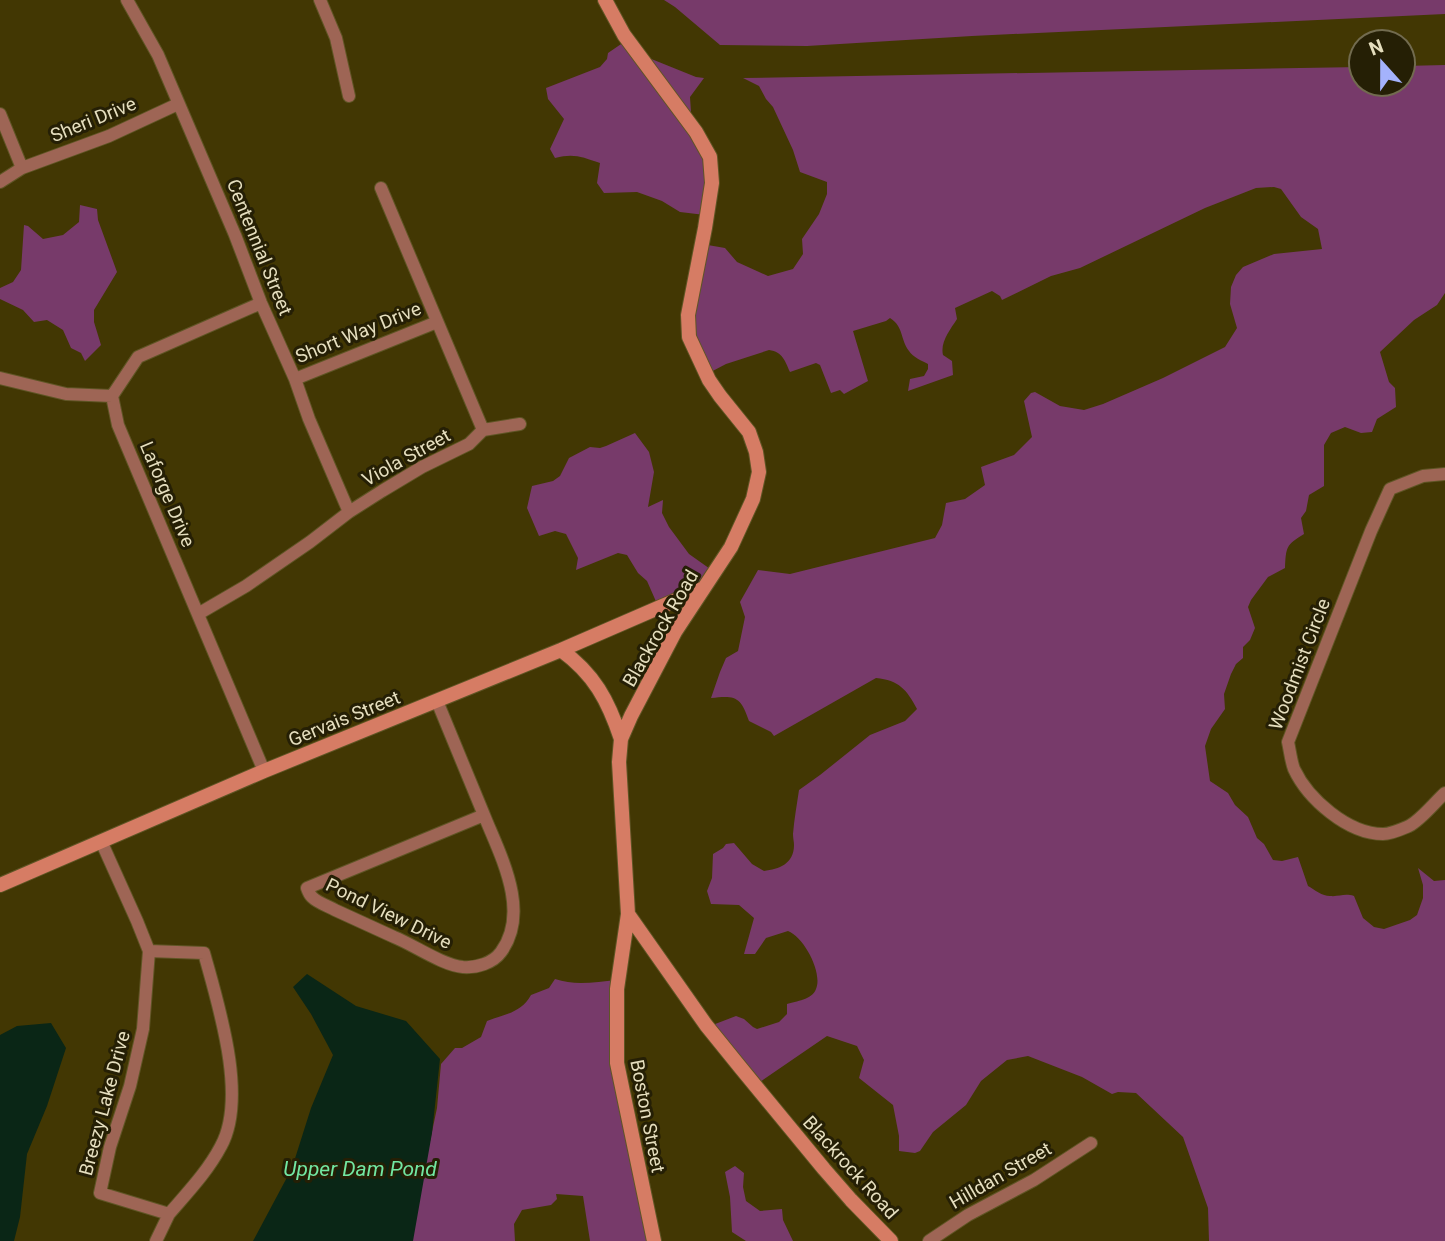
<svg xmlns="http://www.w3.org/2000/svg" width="1445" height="1241" font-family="Roboto,sans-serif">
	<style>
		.green { fill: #773a6a }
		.water { fill: #0a2616 }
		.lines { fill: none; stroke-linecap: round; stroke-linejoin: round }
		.street-casing { stroke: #5f5525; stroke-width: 14 }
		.secondary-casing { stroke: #5f5525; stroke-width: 16 }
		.street { stroke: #9e6555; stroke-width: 12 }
		.secondary { stroke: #d67c64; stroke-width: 14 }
		.labels { text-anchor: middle; stroke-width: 6; stroke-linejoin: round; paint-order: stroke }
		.street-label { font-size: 19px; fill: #e5debe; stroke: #251f05 }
		.water-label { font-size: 21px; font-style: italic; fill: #72e7a2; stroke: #251f05 }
	</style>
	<rect width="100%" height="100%" fill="#423703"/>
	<path class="green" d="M664 0H1445V14L972 36 807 46 720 45 675 7Z
		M627 40 639 54 696 77 704 78 690 97 692 127 709 160 705 215 680 212 662 201 637 192 604 193 597 183 600 163C582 157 574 153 555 158L550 149 564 119 548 99 546 88 600 67 607 59 608 53Z
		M1445 65V293L1437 305 1414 320 1380 352 1389 382 1395 388 1396 407 1377 419 1372 432 1361 433 1345 427 1331 433 1324 445V486L1309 495 1306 511 1301 518 1304 534C1286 545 1286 547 1285 568L1268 577 1251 600 1248 607 1255 628 1250 640 1243 647V658L1236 664 1231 674 1224 694 1225 709 1211 729 1205 746 1210 781 1228 793 1235 805 1248 817 1257 838 1264 844 1273 860 1282 861 1298 857 1308 886C1315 890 1322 896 1330 896 1339 897 1344 893 1354 896L1363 918 1374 927 1384 929 1410 920 1417 915 1423 898V885L1418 868 1434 881 1445 880V1241H1209L1208 1208 1183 1137 1136 1093 1118 1092 1112 1094 1082 1077 1028 1056 1007 1060 981 1081 966 1105 933 1132 920 1151 915 1153 899 1151V1136L893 1105 859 1078 864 1060 857 1046 827 1036 754 1086 710 1026 736 1016 744 1019 753 1027 757 1029 779 1022 787 1014V1004C796 1001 812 1000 816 989 823 973 804 937 788 931L766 938 755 954H744L754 918 739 905 711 904 707 891 712 878 713 854 723 848 726 844 734 843 752 864 764 871C779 869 794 864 794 845 794 842 793 838 793 834 794 820 797 804 799 790L820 775 870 735 905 721 917 709C907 690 899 680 876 678L774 736 771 732 749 721C741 697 736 695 711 698L720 672 726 658 738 651 745 617 740 602 758 570 790 574 935 538 942 525 946 503 965 499 985 485 981 467 1014 455 1032 437 1024 401 1031 393 1035 392 1060 406 1084 410 1103 404 1163 378 1225 347 1237 328 1230 304 1231 287 1236 275 1243 267 1274 254 1322 249 1318 229 1301 217 1281 189 1274 187 1256 188 1205 208 1080 268 1051 276 1002 300 1000 296 992 291 955 308 957 319C950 330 940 342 943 355L952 361 953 375 908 391 910 379 924 376 928 369V364C922 361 913 357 909 351 900 339 904 327 890 318L886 321 853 331 868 381 844 394 840 390 831 393 820 365 816 363 790 372C785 361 783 352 769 350L726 364 705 375 687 313 702 244 725 248 737 262 768 276 793 269 803 254 802 239 819 214 827 194V182L800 172 793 150 773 107 766 99 759 86 743 78 1361 67V84H1403V66Z
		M80 205 97 209 98 220 117 272 94 310V322L101 345 85 361 81 353 71 348 63 330 47 320 34 322 23 310 0 299V288L13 282 21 270 24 225 28 226 43 239 63 235 79 222Z
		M635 433 649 452 654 472 648 507 663 500 662 513 669 527 689 554 713 571 711 577 658 606 647 581 638 573 627 555 618 553 576 570 578 558 566 534 555 531 539 536 527 508 532 486 553 481 560 476 569 458 590 447 600 448 606 446Z
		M555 979C575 986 596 982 616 980V1061L654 1241H590L583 1196 556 1194 557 1199 551 1205 522 1210 514 1224 515 1241H409L437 1108 441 1064 455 1048H462L481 1037 487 1021C505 1014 521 1013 531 995L549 988Z
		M735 1166 744 1173 743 1187 746 1201 760 1211 782 1209 783 1220 793 1241H746L732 1232 730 1197 725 1172Z"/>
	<path class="water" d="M307 974 356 1006 406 1021 440 1059 432 1133 413 1241H253L292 1168 311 1108 333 1055 311 1014 293 987Z
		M51 1023 66 1048 47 1106 27 1154 20 1217 14 1241H0V1035L17 1026Z"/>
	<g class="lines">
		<defs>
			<path id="street" d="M127 0 158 55 235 235 261 303 295 379 309 419 349 512
				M320 0 336 38 349 96
				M0 114 22 168
				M0 182 22 168 109 136 178 104
				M381 188 483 430
				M261 303 138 357 112 396 118 425 264 771
				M0 378 66 394 112 396
				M295 379 437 322
				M483 430 520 424
				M1445 474 1423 476 1390 489 1371 531 1288 742C1290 751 1291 761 1294 769 1308 799 1348 834 1383 834 1391 834 1402 829 1409 826 1421 820 1435 802 1445 793
				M198 614 246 586 310 542 349 512 382 491 422 467 469 444 483 430
				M437 701 484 815
				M484 815C500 855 531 911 501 952 493 963 477 968 463 967 442 965 414 945 394 937 374 928 355 919 335 910 328 906 318 903 312 897 309 894 308 891 307 888Z
				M101 841 137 921 149 951 143 1029 130 1086 110 1147 100 1193 169 1214C188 1192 208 1171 221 1146 248 1097 218 1004 204 953L149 951
				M156 1241 169 1214
				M929 1241 968 1215 1034 1180 1091 1143"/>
			<path id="secondary" d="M605 0 624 35 696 132 710 157 712 183 705 228 688 315 689 337 709 380 720 396 749 432 756 452 759 472 753 499 731 547 675 632 631 716 621 739 619 762 628 914 706 1025 740 1067 824 1169 851 1200 891 1241
				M561 650C594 674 608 700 621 739
				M0 885 264 771 561 650 704 588
				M628 914 617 989V1063L654 1241"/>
		</defs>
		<use href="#street" class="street-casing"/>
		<use href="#secondary" class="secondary-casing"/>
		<use href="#street" class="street"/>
		<use href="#secondary" class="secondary"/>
	</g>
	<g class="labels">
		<g class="street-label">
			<text transform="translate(93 119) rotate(-22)" y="7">Sheri Drive</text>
			<text transform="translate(260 247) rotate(68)" y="7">Centennial Street</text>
			<text transform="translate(358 332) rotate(-22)" y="7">Short Way Drive</text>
			<text transform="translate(406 457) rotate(-29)" y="7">Viola Street</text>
			<text transform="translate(168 494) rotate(67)" y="7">Laforge Drive</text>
			<text transform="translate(660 628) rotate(-60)" y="7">Blackrock Road</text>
			<text transform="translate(1299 664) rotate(-69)" y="7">Woodmist Circle</text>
			<text transform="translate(344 718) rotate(-22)" y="7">Gervais Street</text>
			<text transform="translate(389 913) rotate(26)" y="7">Pond View Drive</text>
			<text transform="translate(104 1103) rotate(-75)" y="7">Breezy Lake Drive</text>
			<text transform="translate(648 1116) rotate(79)" y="7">Boston Street</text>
			<text transform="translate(851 1167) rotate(48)" y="7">Blackrock Road</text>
			<text transform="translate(1000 1175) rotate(-30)" y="7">Hilldan Street</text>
		</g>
		<g class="water-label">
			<text x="360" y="1176">Upper Dam Pond</text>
		</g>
	</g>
	<g transform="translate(1382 63) rotate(339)"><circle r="33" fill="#251f05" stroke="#726b4f" stroke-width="2"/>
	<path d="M0-5L12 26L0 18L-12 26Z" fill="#a4b2fc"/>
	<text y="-10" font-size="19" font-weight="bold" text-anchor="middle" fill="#e5debe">N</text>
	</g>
</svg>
